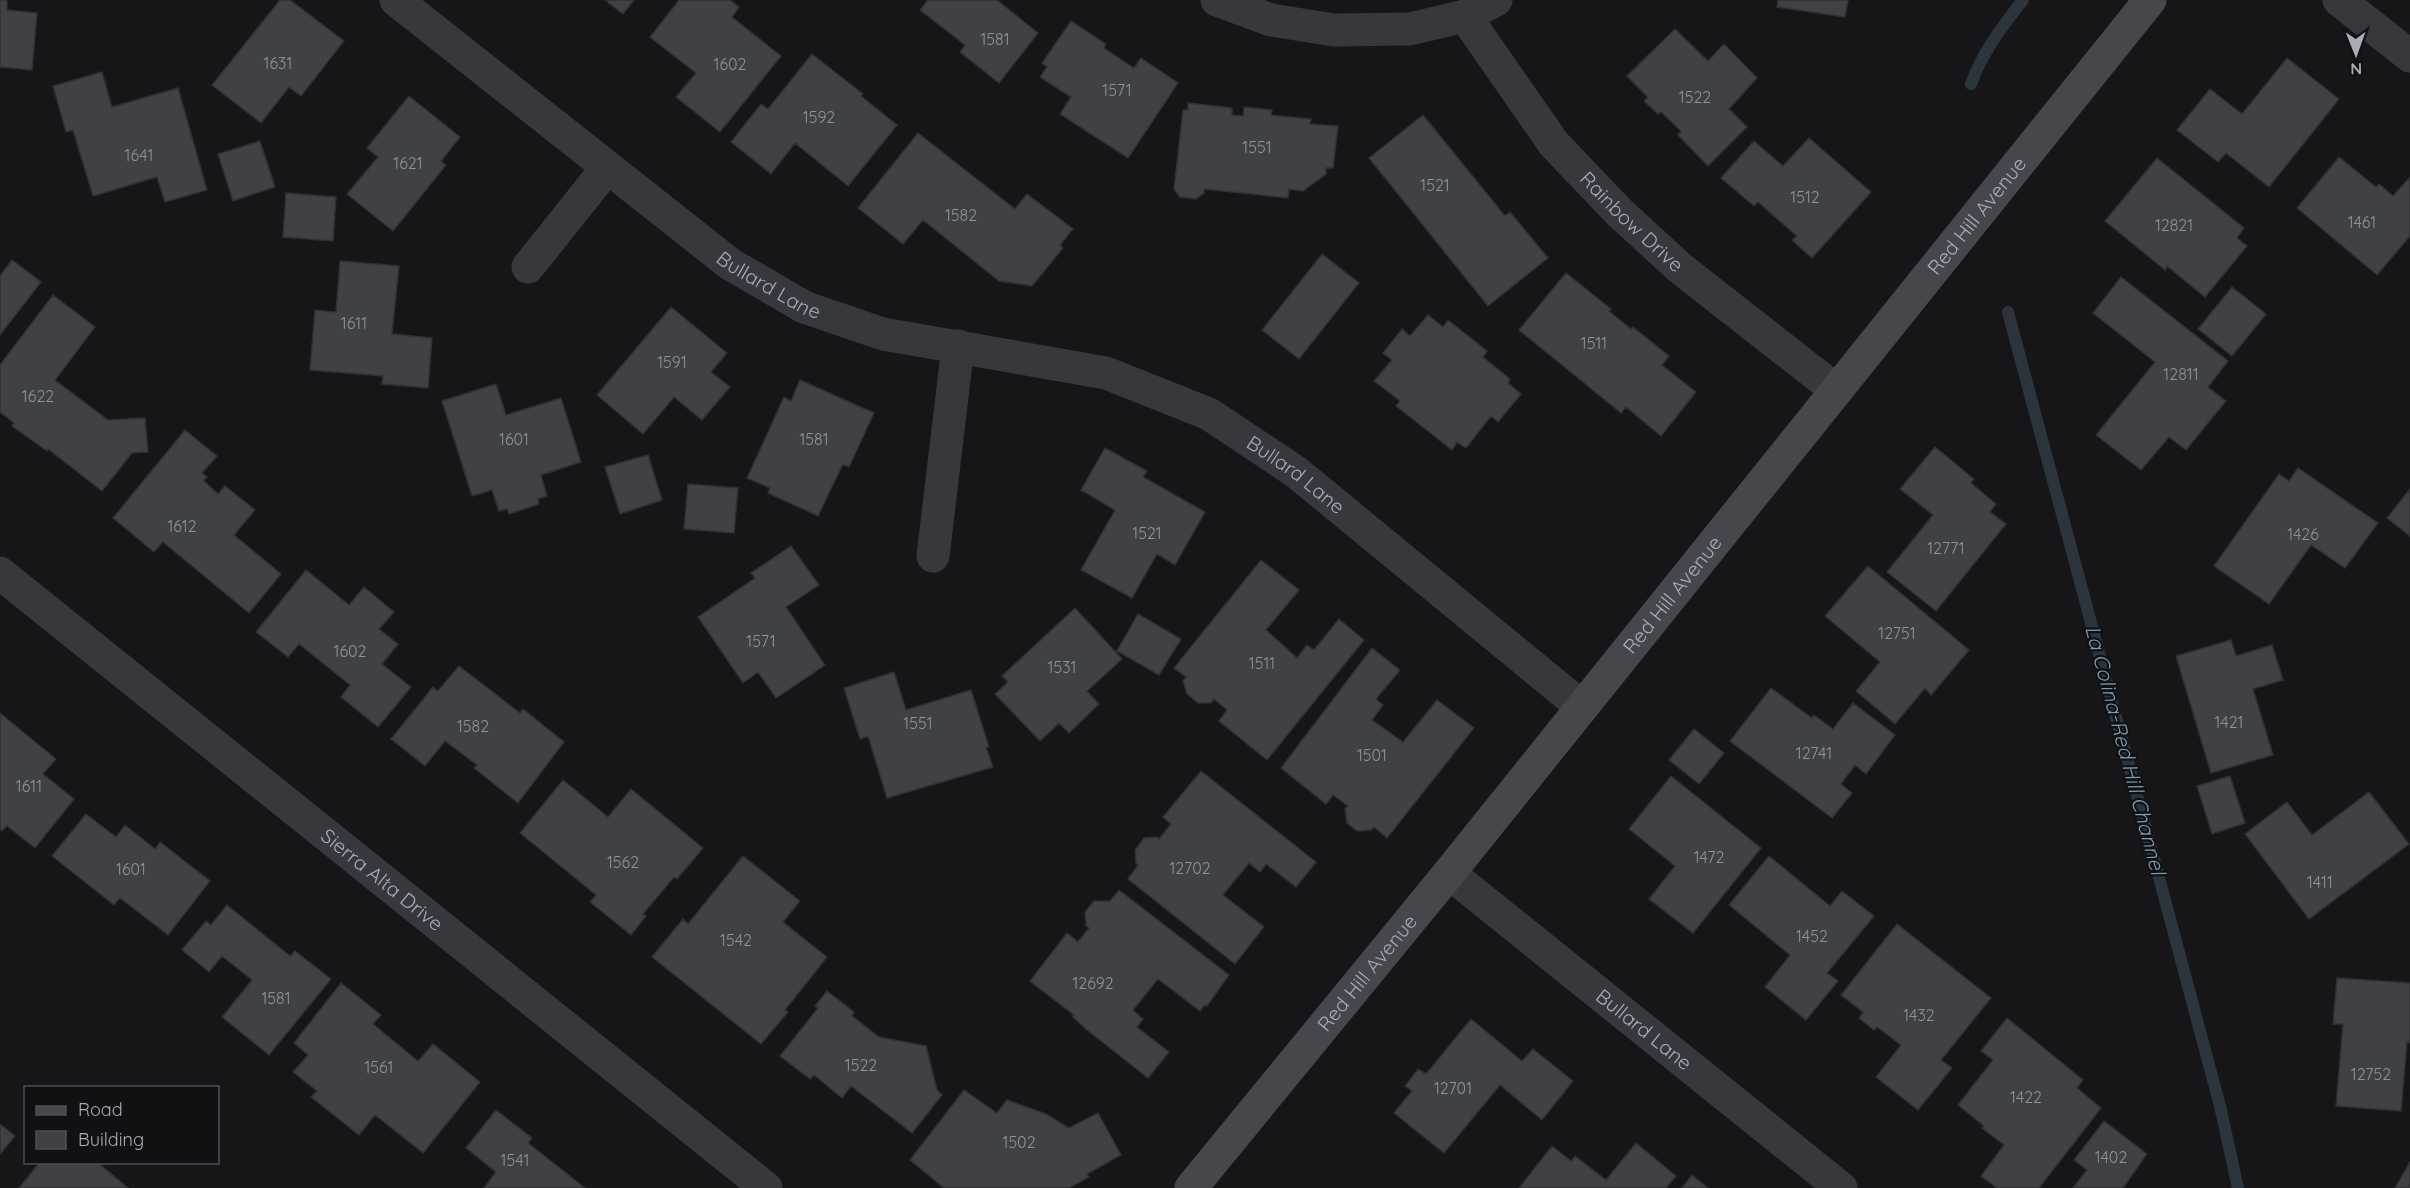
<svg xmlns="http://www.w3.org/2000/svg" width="2410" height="1188" font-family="Quicksand,sans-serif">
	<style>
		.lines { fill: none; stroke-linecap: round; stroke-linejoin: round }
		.stream { stroke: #2c353c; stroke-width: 12 }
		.building { fill: #404145; stroke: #303034; stroke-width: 1.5 }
		.street { stroke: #37383d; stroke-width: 33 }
		.secondary { stroke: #45474d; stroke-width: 33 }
		.labels { text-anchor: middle; stroke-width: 4.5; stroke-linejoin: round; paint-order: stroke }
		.number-label { font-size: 16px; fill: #8e929b }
		.street-label { font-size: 20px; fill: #a8adb8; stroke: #111113 }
		.water-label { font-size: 21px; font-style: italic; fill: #7f9bb3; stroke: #111113 }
	</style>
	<rect width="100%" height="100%" fill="#161618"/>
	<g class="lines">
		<path class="stream" d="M1971 84C1983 51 2002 27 2023 0
			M2008 312 2220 1106 2238 1188"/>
	</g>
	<path class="building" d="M0 0H7V10L37 13 32 70 0 67Z
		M280 0H290L344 41 301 96 289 87 261 123 212 85Z
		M605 0H634L623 14Z
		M679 0H730L739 7 732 17 781 56 720 132 676 97 696 73 650 37Z
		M928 0H997L1038 33 999 83 960 52 965 45 920 10Z
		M1778 0H1848L1845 17 1777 7Z
		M1071 21 1106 44 1104 48 1134 68 1141 58 1178 83 1128 158 1060 114 1071 97 1040 77 1047 67 1042 63Z
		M1675 29 1708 61 1724 44 1757 78 1729 109 1747 127 1708 166 1678 135 1681 131 1661 112 1658 114 1644 101 1648 97 1627 76Z
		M812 54 863 94 861 96 897 125 848 186 795 143 771 174 731 142 761 104 768 109Z
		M2287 58 2339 99 2269 187 2226 153 2218 162 2177 130 2210 89 2242 114Z
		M102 72 112 107 178 88 207 190 165 202 157 177 93 196 73 130 66 132 53 86Z
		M409 96 460 137 441 161 446 165 393 231 347 194 378 157 367 148Z
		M1188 103 1232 108V115L1243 116 1244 107 1272 110 1271 115 1311 119 1310 124 1338 126 1333 168H1326V174L1303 191 1289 189 1288 198 1204 189V193L1196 199 1180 197 1174 189 1183 110H1188Z
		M1423 115 1505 216 1510 212 1548 258 1488 306 1369 158Z
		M918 133 1015 209 1027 194 1073 229 1060 245 1063 248 1032 286 999 281 923 220 903 244 858 208Z
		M1809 138 1871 192 1812 258 1792 240 1797 236 1758 202 1754 206 1721 178 1754 141 1783 166Z
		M260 141 275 187 233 201 218 154Z
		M2339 157 2376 187 2379 184 2393 196 2410 177V236L2377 275 2297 208Z
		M2157 158 2244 228 2237 238 2247 246 2205 297 2167 266 2165 270 2105 221Z
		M286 193 336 197 333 241 283 237Z
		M1322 254 1359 283 1299 359 1262 330Z
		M12 260 41 282 0 335V276Z
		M340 261 399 266 392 334 432 338 428 388 382 384 383 376 310 370 315 310 336 312Z
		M1566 273 1611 309 1609 311 1631 329 1633 327 1669 356 1662 365 1696 392 1661 436 1626 407 1621 413 1519 330Z
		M2121 277 2228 361 2208 387 2226 401 2186 450 2169 437 2141 470 2096 435 2155 362 2093 313Z
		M2232 287 2266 314 2232 356 2198 329Z
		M53 295 95 327 55 380 108 420 145 418 148 452 132 453 102 491 48 449 47 451 12 426 14 423 0 412V365Z
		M671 307 727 353 711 372 730 387 702 420 674 397 643 434 597 395Z
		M1428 315 1443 327 1448 320 1487 351 1483 357 1510 379 1508 383 1521 394 1498 422 1491 416 1466 448 1457 442 1452 450 1396 406 1400 401 1374 381 1392 360 1383 353 1402 329 1410 336Z
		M800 380 874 413 849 467 843 464 818 516 768 493 770 488 747 478 784 397 791 401Z
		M496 384 506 415 561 398 581 462 541 475 547 496 538 499 539 504 509 514 507 509 499 511 492 490 472 496 442 401Z
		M185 430 217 456 202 473 207 477 204 481 218 494 225 486 255 510 234 535 281 574 249 613 163 542 154 552 113 518Z
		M1935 447 1974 479 1971 483 1996 504 1990 512 2006 524 1936 611 1887 572 1933 515 1900 489Z
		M1105 448 1147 471 1143 477 1205 512 1175 565 1157 554 1132 598 1081 570 1115 510 1081 490Z
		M648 455 662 500 620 514 605 467Z
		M2298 468 2378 523 2345 568 2311 545 2269 604 2214 566 2279 474 2289 481Z
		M688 484 738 488 734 533 684 529Z
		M2410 489V536L2387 518Z
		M791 546 819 585 786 607 825 665 776 698 758 672 743 683 698 617 755 578 751 573Z
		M1261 560 1299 590 1266 630 1297 658 1307 645 1314 650 1339 619 1364 640 1267 760 1219 721 1227 710 1214 699 1211 703H1198L1187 694 1183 681 1186 677 1174 668Z
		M1868 566 1969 650 1931 695 1925 688 1895 724 1856 691 1880 662 1825 616Z
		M306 570 349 605 364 587 394 612 379 629 398 644 382 664 411 687 378 727 341 697 350 685 299 644 288 657 256 632Z
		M1075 608 1122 659 1087 691 1099 704 1069 733 1059 723 1040 741 995 694 1008 682 1002 676Z
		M1138 614 1181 639 1159 675 1117 651Z
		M2231 640 2236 656 2272 645 2283 680 2253 689 2273 755 2211 773 2176 656Z
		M1372 648 1400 670 1376 699 1383 705 1372 720 1403 742 1437 700 1474 728 1387 838 1374 827 1371 830 1357 831 1347 823 1345 809 1348 806 1333 795 1326 804 1281 768Z
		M459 666 520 713 523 709 564 742 518 803 474 768 477 765 445 741 425 766 391 739 433 687 438 691Z
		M894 672 906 710 971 690 989 747H986L993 767 887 798 868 736 860 739 844 688Z
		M1771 688 1812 718 1814 715 1833 729 1853 703 1895 735 1866 774 1855 765 1841 784 1852 793 1832 818 1730 741Z
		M0 713 56 759 43 774 74 799 35 848 7 826 2 831 0 829Z
		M1694 729 1724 753 1699 784 1669 760Z
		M1201 771 1316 862 1296 887 1266 864 1260 872 1249 863 1223 895 1264 927 1235 964 1128 879 1138 865 1136 863 1135 850 1144 838 1158 837 1159 839 1171 824 1163 817Z
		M1671 776 1761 848 1693 933 1649 899 1675 866 1629 829Z
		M2230 776 2245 823 2212 834 2197 786Z
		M563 780 608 817 631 789 703 848 677 879 674 877 643 914 646 916 631 935 590 902 596 895 520 833Z
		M2369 792 2409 844 2309 919 2245 834 2287 802 2312 835Z
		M86 814 116 837 125 825 155 849 160 842 210 881 168 935 120 898 114 905 52 856Z
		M743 856 800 901 783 922 827 957 785 1010 788 1012 761 1044 652 957 683 919 688 924Z
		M1769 856 1830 906 1842 891 1874 916 1827 973 1838 981 1806 1020 1765 987 1790 955 1729 905Z
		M1119 890 1229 975 1207 1006 1205 1005 1200 1011 1158 979 1133 1010 1143 1019 1137 1027 1169 1052 1148 1078 1087 1030 1072 1016 1074 1015 1030 981 1067 933 1078 942 1089 928 1086 926 1085 912 1094 901H1110Z
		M227 905 290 956 295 951 331 979 269 1055 222 1017 252 980 222 956 209 972 182 950 206 921 211 925Z
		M1897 924 1991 998 1941 1060 1952 1068 1918 1110 1876 1077 1901 1045 1877 1027 1874 1030 1859 1018 1863 1012 1841 995Z
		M2337 978 2410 983V1043L2407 1042 2401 1111 2336 1106 2343 1024H2333Z
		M341 983 381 1015 373 1024 418 1061 433 1044 480 1082 423 1153 375 1115 359 1135 311 1097 317 1091 293 1072 308 1055 294 1043Z
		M827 991 854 1012 852 1016 879 1037 926 1046 937 1090 942 1095 912 1133 851 1086 842 1098 814 1075 810 1079 780 1056 818 1008 815 1006Z
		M2007 1018 2083 1080 2077 1088 2101 1108 2039 1188H1997L1981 1176 2004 1145 1982 1128 1984 1126 1958 1105 1993 1060 1981 1051Z
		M1471 1019 1522 1061 1533 1049 1573 1081 1542 1120 1500 1085 1444 1153 1394 1113 1412 1091 1405 1086 1418 1069 1426 1074Z
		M964 1090 997 1113 1007 1100 1046 1114 1069 1128 1098 1113 1121 1155 1087 1174 1089 1177 1069 1188H944L910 1160Z
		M496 1110 532 1138 528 1143 585 1188H484L496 1172 466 1148Z
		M2104 1121 2147 1154 2123 1188H2073L2087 1170 2074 1160Z
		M0 1124 15 1136 0 1154Z
		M1636 1143 1676 1176 1666 1188H1519L1552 1146 1571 1161 1575 1156 1606 1180Z
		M40 1162H97L128 1188H19Z
		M2410 1162V1188H2395Z
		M1692 1175 1708 1188H1682Z"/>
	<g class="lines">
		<g class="street">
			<path id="s1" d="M396 0 730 264 804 307 883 334 1106 373 1209 414 1296 472 1582 707"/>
			<path d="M1217 0 1271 20 1334 30 1410 29 1465 16 1496 0"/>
			<path d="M2339 0 2410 56"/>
			<path id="s2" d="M1465 16 1554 144 1619 212 1680 268 1836 390"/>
			<path d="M528 267 607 168"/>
			<path d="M933 556 958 346"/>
			<path id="s3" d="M0 573 766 1188"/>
			<path id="s4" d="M1449 873 1841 1188"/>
		</g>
		<path class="secondary" id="s5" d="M1191 1188 1449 873 2150 0"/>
	</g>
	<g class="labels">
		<g class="number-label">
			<text x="995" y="45">1581</text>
			<text x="278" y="69">1631</text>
			<text x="730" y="70">1602</text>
			<text x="1117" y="96">1571</text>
			<text x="1695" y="103">1522</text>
			<text x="819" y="123">1592</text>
			<text x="1257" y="153">1551</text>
			<text x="139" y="161">1641</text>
			<text x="408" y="169">1621</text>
			<text x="1435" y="191">1521</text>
			<text x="1805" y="203">1512</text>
			<text x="961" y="221">1582</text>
			<text x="2362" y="228">1461</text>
			<text x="2174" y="231">12821</text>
			<text x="354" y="329">1611</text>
			<text x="1594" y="349">1511</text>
			<text x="672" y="368">1591</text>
			<text x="2181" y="380">12811</text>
			<text x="38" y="402">1622</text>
			<text x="514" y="445">1601</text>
			<text x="814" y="445">1581</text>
			<text x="182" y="532">1612</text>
			<text x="1147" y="539">1521</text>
			<text x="2303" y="540">1426</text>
			<text x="1946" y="554">12771</text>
			<text x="1897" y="639">12751</text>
			<text x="761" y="647">1571</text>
			<text x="350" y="657">1602</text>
			<text x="1262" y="669">1511</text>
			<text x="1062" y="673">1531</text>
			<text x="2229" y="728">1421</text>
			<text x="918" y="729">1551</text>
			<text x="473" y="732">1582</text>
			<text x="1814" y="759">12741</text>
			<text x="1372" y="761">1501</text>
			<text x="29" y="792">1611</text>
			<text x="1709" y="863">1472</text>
			<text x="623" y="868">1562</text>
			<text x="1190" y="874">12702</text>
			<text x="131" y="875">1601</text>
			<text x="2320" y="888">1411</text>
			<text x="1812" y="942">1452</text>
			<text x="736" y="946">1542</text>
			<text x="1093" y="989">12692</text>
			<text x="276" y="1004">1581</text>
			<text x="1919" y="1021">1432</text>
			<text x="861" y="1071">1522</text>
			<text x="379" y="1073">1561</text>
			<text x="2371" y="1080">12752</text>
			<text x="1453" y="1094">12701</text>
			<text x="2026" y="1103">1422</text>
			<text x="1019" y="1148">1502</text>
			<text x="2111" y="1163">1402</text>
			<text x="515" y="1166">1541</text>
		</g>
		<g class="street-label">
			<text dy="7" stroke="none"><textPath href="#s5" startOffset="1250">Red Hill Avenue</textPath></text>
			<text dy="7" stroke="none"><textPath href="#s2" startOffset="266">Rainbow Drive</textPath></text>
			<text dy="7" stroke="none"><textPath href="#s1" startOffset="470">Bullard Lane</textPath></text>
			<text dy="7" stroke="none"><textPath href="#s1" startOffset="1038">Bullard Lane</textPath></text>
			<text dy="7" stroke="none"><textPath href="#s5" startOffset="764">Red Hill Avenue</textPath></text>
			<text dy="7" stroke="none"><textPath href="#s3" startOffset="490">Sierra Alta Drive</textPath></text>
			<text dy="7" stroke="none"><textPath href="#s5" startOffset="278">Red Hill Avenue</textPath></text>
			<text dy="7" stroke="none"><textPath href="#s4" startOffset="250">Bullard Lane</textPath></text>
		</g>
		<g class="water-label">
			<text transform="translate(2125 750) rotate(75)" y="7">La Colina-Red Hill Channel</text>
		</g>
	</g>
	<rect x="24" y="1086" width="195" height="78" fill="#111113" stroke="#4d4f55" stroke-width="1.5"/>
	<rect x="36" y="1106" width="30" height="9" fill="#45474d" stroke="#4d4f55" stroke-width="1.5"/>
	<text x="78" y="1116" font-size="18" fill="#a8adb8">Road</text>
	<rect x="36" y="1131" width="30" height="18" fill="#404145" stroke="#4d4f55" stroke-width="1.5"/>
	<text x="78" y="1146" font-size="18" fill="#a8adb8">Building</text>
	<g transform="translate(2356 54) rotate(179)" stroke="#111113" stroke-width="4.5" paint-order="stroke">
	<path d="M0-4.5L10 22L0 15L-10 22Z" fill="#a8adb8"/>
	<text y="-9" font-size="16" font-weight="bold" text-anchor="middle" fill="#a8adb8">N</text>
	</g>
</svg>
